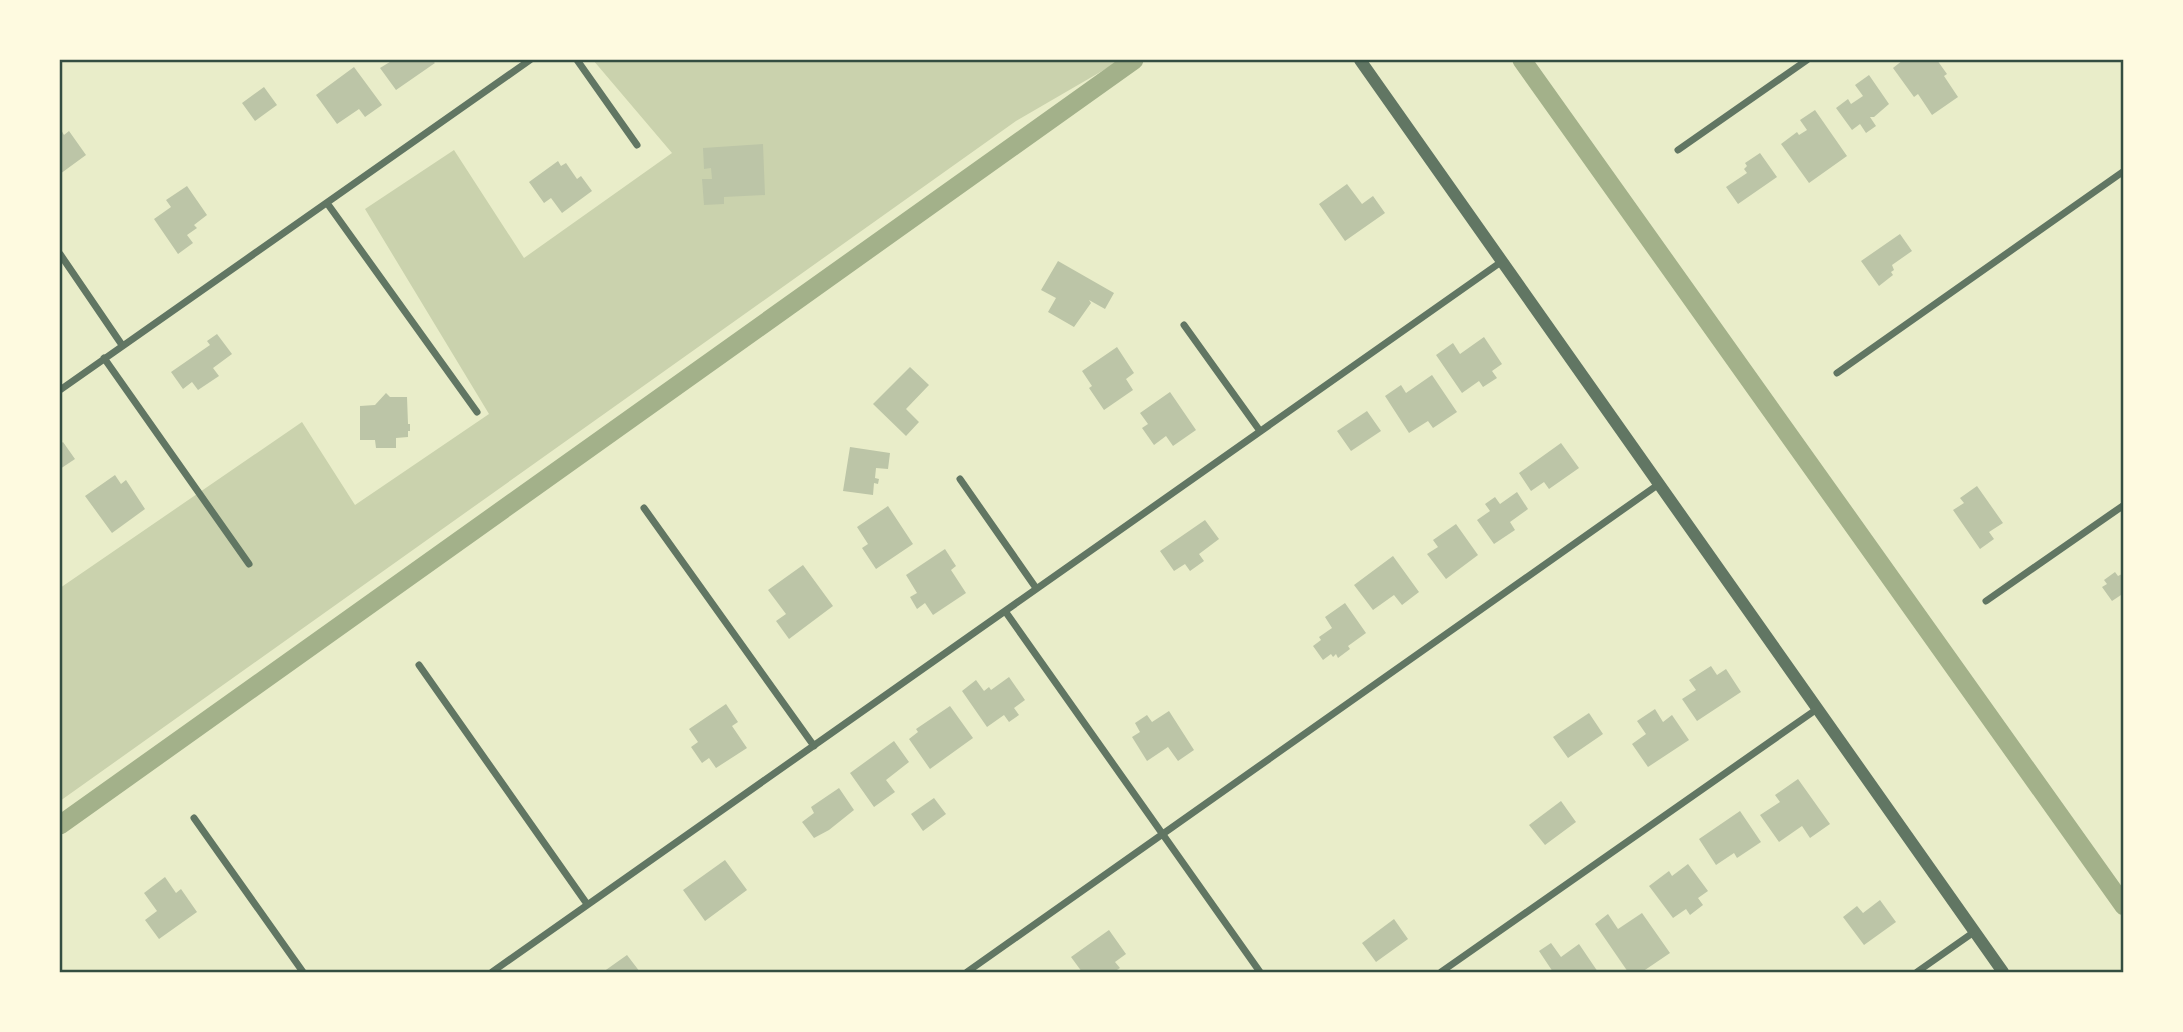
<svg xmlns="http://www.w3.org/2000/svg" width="2183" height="1032" font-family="'PT Sans',sans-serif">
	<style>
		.green { fill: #cad2ad }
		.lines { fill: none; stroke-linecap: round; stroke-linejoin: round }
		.canal { stroke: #a3b18a; stroke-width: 19 }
		.building { fill: #bcc5a7 }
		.minor { stroke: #617663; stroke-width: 7 }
		.tertiary { stroke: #617663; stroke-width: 12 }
		.neatline { fill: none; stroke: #344e41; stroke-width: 2.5 }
	</style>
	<rect width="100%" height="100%" fill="#e9edc9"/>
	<path class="green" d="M593 60H1121L1016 121 60 801V588L302 422 355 505 489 414 365 209 454 150 524 258 672 153Z"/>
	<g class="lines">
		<path class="canal" d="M1522 60 2124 906
			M60 825 1134 60"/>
	</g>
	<path class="building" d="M393 60H432L435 63 396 90 380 68Z
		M1903 60H1937L1947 74 1944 76 1958 97 1932 115 1918 94 1914 97 1893 68Z
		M354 67 382 105 365 117 359 109 337 124 316 95Z
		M1869 75 1889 104 1874 117H1870L1876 126 1866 133 1860 124 1852 130 1836 108 1848 99 1851 104 1863 96 1855 85Z
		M264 87 277 105 255 121 242 103Z
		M1815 110 1847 156 1809 183 1781 144 1797 132 1799 135 1807 130 1800 120Z
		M60 128 64 135 69 131 86 155 60 174Z
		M763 144 765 195 724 197V204L704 205 702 179H712L711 168 704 169 703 148Z
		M1760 153 1777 177 1738 204 1726 187 1747 173 1744 169 1747 166 1745 163Z
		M558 161 561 166 566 163 577 179 581 176 592 191 562 213 551 198 544 203 529 182Z
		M1347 184 1362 204 1373 196 1385 213 1345 241 1319 204Z
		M187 186 207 215 194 225 197 228 187 235 193 243 178 254 154 219 171 207 166 200Z
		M1900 234 1912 251 1892 265 1894 270 1891 272 1893 275 1879 286 1861 261Z
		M1058 261 1114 293 1105 309 1089 300 1091 303 1074 327 1048 312 1056 298 1041 290Z
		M217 334 232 354 213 368 219 376 198 390 192 382 183 389 171 372 210 345 207 341Z
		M1484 337 1502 364 1492 371 1497 378 1483 387 1479 381 1462 393 1436 355 1453 343 1460 354Z
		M1117 347 1134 373 1126 379 1133 390 1104 410 1089 388 1092 386 1082 371Z
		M910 367 929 385 906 409 919 422 906 436 873 404Z
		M1432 375 1457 412 1433 428 1428 421 1409 433 1385 396 1401 385 1406 393Z
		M1170 392 1196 430 1173 446 1166 436 1154 445 1142 428 1148 424 1140 413Z
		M386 393 390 397H407L408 424H410V431H408V437L396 438V448H376L375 440H360V406L375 405Z
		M1367 411 1381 431 1351 451 1337 431Z
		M63 442 75 459 60 469V444Z
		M1561 443 1579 468 1549 489 1544 482 1531 491 1519 473Z
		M850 447 890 453 888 469 876 468 875 478 879 479 878 484 874 483 873 495 843 491Z
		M115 475 121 484 126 480 145 509 112 533 85 496Z
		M1977 486 2003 523 1989 532 1994 539 1980 549 1953 510 1964 503 1960 498Z
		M1517 492 1528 509 1510 522 1515 530 1494 544 1477 520 1490 511 1485 504 1495 497 1500 504Z
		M888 506 913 544 876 569 862 548 868 544 857 527Z
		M1205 520 1219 539 1199 554 1204 561 1190 571 1185 564 1174 571 1160 551Z
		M1456 524 1478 555 1446 579 1427 554 1438 547 1433 540Z
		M945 549 956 566 951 570 966 593 933 615 925 603 917 609 910 597 917 593 906 575Z
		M1393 556 1419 592 1402 605 1394 595 1373 610 1354 585Z
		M803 565 833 606 789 639 776 621 786 614 768 590Z
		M2115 572 2118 576 2124 573V593L2112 601 2102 587 2107 584 2104 580Z
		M1345 603 1366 633 1348 646 1350 649 1338 658 1336 654 1333 657 1331 654 1323 660 1313 646 1321 640 1319 637 1332 628 1325 617Z
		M1711 666 1717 675 1726 669 1741 692 1697 721 1682 699 1696 690 1689 680Z
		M1009 677 1025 700 1014 708 1019 715 1009 722 1004 715 987 727 962 691 976 680 984 691 989 687 991 690Z
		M726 704 738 722 732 726 747 748 716 768 709 758 702 763 691 747 698 742 689 729Z
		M950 706 973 738 930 769 909 739 918 732 916 729Z
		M1655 709 1663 722 1672 715 1689 740 1648 767 1632 744 1646 734 1637 721Z
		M1169 711 1194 750 1178 761 1168 747 1147 761 1132 737 1140 732 1135 723 1147 715 1152 722Z
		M1589 713 1603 734 1568 758 1553 737Z
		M894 741 909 762 886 780 895 792 874 807 850 773Z
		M1798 779 1830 824 1810 838 1802 826 1779 842 1760 815 1780 802 1775 795Z
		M839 788 854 810 829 830 814 838 802 822 814 813 811 807Z
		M934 798 946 814 923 831 911 814Z
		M1561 801 1576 822 1545 845 1529 825Z
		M1740 811 1761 842 1737 858 1734 853 1716 865 1699 839Z
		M725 860 747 890 705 921 683 890Z
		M1688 864 1708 891 1698 898 1703 905 1690 915 1686 909 1673 918 1649 886 1669 871 1672 876Z
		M165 877 176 893 181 889 197 912 159 939 145 920 157 911 144 893Z
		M1880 900 1896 922 1864 945 1843 917 1857 906 1863 913Z
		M1642 913 1670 953 1642 972H1628L1595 924 1608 914 1618 929Z
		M1394 919 1408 939 1376 962 1362 943Z
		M1109 930 1126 954 1115 962 1120 968 1114 972H1082L1071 957Z
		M1551 943 1561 957 1579 944 1598 972H1553L1539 951Z
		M627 955 640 972H603Z"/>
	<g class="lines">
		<path class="minor" d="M577 60 637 145
			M1678 150 1807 60
			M327 203 477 412
			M60 254 122 345
			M1184 325 1260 431
			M104 358 249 564
			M1837 373 2124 171
			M60 390 530 60
			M960 479 1036 588
			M644 508 814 746
			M1986 601 2124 505
			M1005 611 1260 972
			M419 665 587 904
			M194 818 303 972
			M492 972 1501 262
			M967 972 1659 484
			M1441 972 1817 709
			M1917 972 1974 932"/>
		<path class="tertiary" d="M1360 60 2003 972"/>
	</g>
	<rect width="2183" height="1032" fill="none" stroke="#fefae0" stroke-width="122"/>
	<rect x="61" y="61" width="2061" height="910" class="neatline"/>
</svg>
